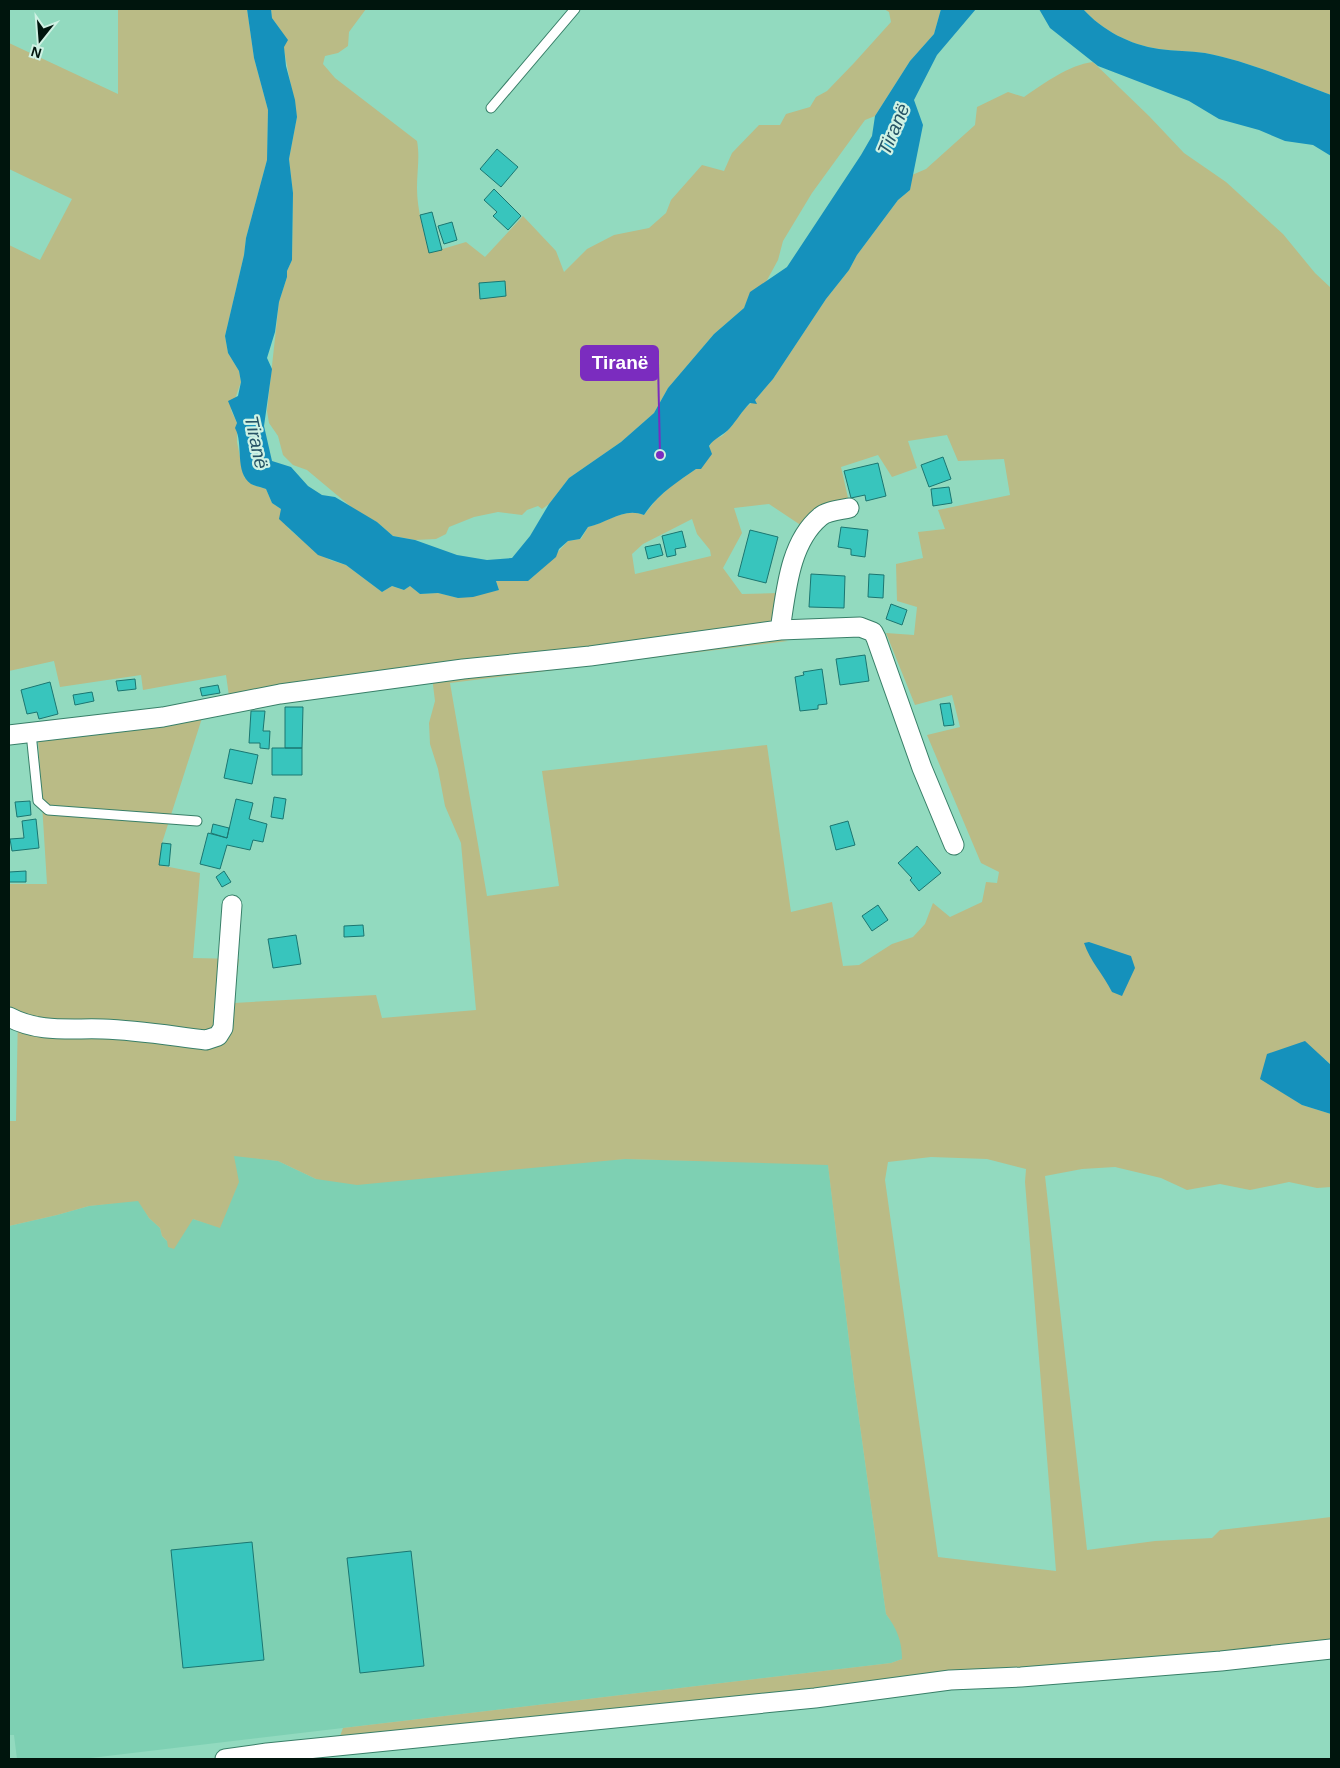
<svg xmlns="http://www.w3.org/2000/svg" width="1340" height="1768" font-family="Arial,sans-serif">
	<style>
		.built { fill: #7ed0b3 }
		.green { fill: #babb86; fill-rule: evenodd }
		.water { fill: #1591bc }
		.building { fill: #38c5bd; stroke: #1b7671 }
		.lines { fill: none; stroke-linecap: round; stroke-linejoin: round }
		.service-casing { stroke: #387f68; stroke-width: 11 }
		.minor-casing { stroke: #387f68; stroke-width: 21 }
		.service { stroke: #fff; stroke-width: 9 }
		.minor { stroke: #fff; stroke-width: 19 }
		.labels { text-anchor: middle; stroke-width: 4.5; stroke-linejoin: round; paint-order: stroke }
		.water-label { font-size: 19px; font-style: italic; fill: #265366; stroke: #cff2e4 }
		.leader { fill: none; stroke: #7b2cbf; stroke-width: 2 }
		.callout-dot { fill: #7b2cbf; stroke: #cff2e4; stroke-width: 2 }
		.callout { fill: #7b2cbf; stroke: #7b2cbf; stroke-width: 2 }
		.callout-label { font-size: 19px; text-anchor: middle; font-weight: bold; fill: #fff }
	</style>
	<rect width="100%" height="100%" fill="#92dabf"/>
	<path class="built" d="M234 1155 278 1161 316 1179 625 1159 828 1164 854 1382 886 1614 897 1629 902 1646V1659L891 1663 82 1759H17L14 1735H9V1226L57 1215 89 1206 139 1200 149 1218 160 1228 162 1236 167 1241 193 1219 220 1227Z"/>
	<path class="green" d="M118 9H247L254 58 268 110 267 160 246 238 244 255 225 336 228 353 239 371 241 382 231 410 237 423V442L244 477 253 485 266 489 272 503 281 509 288 528 309 546 330 560 346 565 382 592 392 586 404 590 410 586 420 594 438 593 458 598 499 590 496 581H528L544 567 568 541 581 539 588 527C608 522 624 507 644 515L656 500 671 486 696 469 713 440 722 436 731 427 745 408 755 400 773 379 826 299 849 270 857 255 898 200 910 190 912 175 926 169 975 125 977 107 1008 92 1024 97C1045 83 1068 65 1093 62L1149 116 1184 153 1226 182 1283 234 1315 273 1331 288V1065L1325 1059 1260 1078 1302 1105 1331 1114V1187L1317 1188 1289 1182 1250 1190 1220 1184 1187 1190 1161 1178 1115 1167 1082 1169 1045 1176 1087 1550 1155 1541 1212 1538 1220 1530 1331 1517V1643L879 1681 350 1739 340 1736 343 1728 891 1663 902 1659C902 1641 897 1629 886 1614L854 1382 828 1165 625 1159 357 1185 316 1179 278 1161 234 1156 239 1182 220 1228 193 1219 174 1249 168 1247 167 1241 162 1236 160 1228 149 1218 138 1201 89 1206 57 1215 9 1226V1121H16L18 1011 9 1006V884H47L38 739 203 715 162 843 159 865 200 873 193 958 239 959 234 1003 376 995 382 1018 476 1010 461 843 445 806 438 769 430 744 429 723 435 701 432 677 768 638 788 641 450 683 487 896 559 886 542 771 767 745 791 912 832 902 843 966 859 965 892 944 913 937 925 924 933 903 950 917 982 902 986 882 997 883 999 872 981 863 927 735 960 727 952 695 915 705 886 633 914 635 917 607 897 601 896 564 923 558 918 532 945 529 938 510 1010 495 1004 459 958 461 947 435 908 441 917 468 892 477 878 455 841 467 848 498 821 508 802 526 769 504 734 508 742 533 723 568 742 594 778 593 771 622 229 696 226 675 143 690 141 675 60 687 54 661 9 671V245L40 260 72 199 9 169V43L118 94ZM692 519 697 534 710 550 711 556 635 574 632 554 643 544ZM1089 942 1106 949 1112 992ZM931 1157 987 1159 1026 1169 1025 1182 1056 1571 938 1557 885 1180 888 1162Z
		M271 9H366L349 32 348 46 338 53 325 56 323 64 335 78 417 141C420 157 417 171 417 188 417 210 424 232 429 253L466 242 485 257 523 216 556 251 564 272 587 249 614 235 649 228 666 213 671 200 702 165 724 171 732 153 759 125H780L786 114 810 107 816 97 827 91 854 63 891 22 889 12 884 9H941L934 34 910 61 875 116 865 120 812 193 783 241 778 260 766 282 751 292 744 308 714 334 668 388 654 413 621 442 569 478 549 504 542 509 538 506 527 510 522 515 498 512 474 517 449 527 446 534 436 539 415 540 393 536 377 522 356 511 307 470 293 465 283 455 278 436 269 423 267 411 279 302 287 277V271L292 260 293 193 289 159 297 117 280 29 272 18Z
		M1083 9H1331V95C1290 80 1248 61 1205 53 1190 51 1174 51 1159 49 1130 45 1102 30 1083 9Z"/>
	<path class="water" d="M247 9H271L272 18 288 40 284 47 286 66 295 100 297 117 289 159 293 193 292 260 287 271V277L279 302 275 332 267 358 272 369 264 426 272 461 291 467 308 486 322 495 335 497 377 522 393 536 415 540 457 555 487 560 512 558 530 536 549 504 569 478 621 442 654 413 668 388 714 334 744 308 750 292 787 267 861 155 872 136 875 116 910 61 934 34 941 9H976L937 55 914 100 923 125 910 190 898 200 857 255 849 270 826 299 773 379 755 400 757 404 750 403C742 411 737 420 730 428 723 436 714 438 709 446L712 454 701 469H696C677 482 657 495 644 515 624 507 609 522 588 527L580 539 568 541 559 549 556 557 528 581H496L499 590 473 597 458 598 438 593 420 594 410 586 404 590 392 586 382 592 346 565 318 555 279 519 281 509 272 503 266 489C261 487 255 486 251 484 234 472 244 444 235 428L237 423 228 401 238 396 241 382 239 371 228 353 225 336 244 255 246 238 267 160 268 110 254 58Z
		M1039 9H1083C1102 30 1130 45 1159 49 1174 51 1190 51 1205 53 1248 61 1290 80 1331 95V156L1313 145 1285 141 1259 130 1219 119 1189 101 1098 66 1050 28Z
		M1089 942 1131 956 1135 968 1122 996 1112 992C1103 974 1090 961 1084 943Z
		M1305 1041 1331 1065V1114L1302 1105 1260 1079 1267 1054Z"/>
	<path class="building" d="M497 149 518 167 501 187 480 169Z
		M494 189 521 216 508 230 493 216 497 212 484 200Z
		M432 212 442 250 429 253 420 215Z
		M452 222 457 240 444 244 438 226Z
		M505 281 506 296 480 299 479 283Z
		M943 457 951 479 929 487 921 465Z
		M878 463 886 496 866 501 865 495 851 498 844 471Z
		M949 487 952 503 933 506 931 489Z
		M841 527 868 530 865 557 851 555V549L838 547Z
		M750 530 778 537 766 583 738 576Z
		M682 531 686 547 675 549 676 555 667 557 662 536Z
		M660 544 663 555 648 559 645 547Z
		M811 574 845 576 844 608 809 607Z
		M869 574 884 575 883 598 868 597Z
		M891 604 907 610 902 625 886 619Z
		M865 655 869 681 840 685 836 659Z
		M822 669 827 704 818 705V709L800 711 795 677 804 675 803 672Z
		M135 679 136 689 118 691 116 681Z
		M50 682 58 714 39 719 37 712 27 714 21 690Z
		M218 685 220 693 202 696 200 688Z
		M92 692 94 701 75 705 73 695Z
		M950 703 954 725 944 726 940 704Z
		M285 707H303L302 748H285Z
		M251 711H265L263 731H270L269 749 260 748V743H249Z
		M272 748H302V775H272Z
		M230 749 258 755 252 784 224 778Z
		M274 797 286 799 283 819 271 817Z
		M236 799 253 803 249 819 267 824 263 842 253 840 250 850 227 845 220 869 200 864 208 833 227 838Z
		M30 801 31 815 17 817 15 802Z
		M36 819 39 848 12 851 10 839 24 838 22 821Z
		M848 821 855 845 836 850 830 826Z
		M213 824 229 828 227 838 211 833Z
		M162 843 171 844 169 866 159 865Z
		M917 846 941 873 919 891 910 880 912 878 898 863Z
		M26 871V882H9V872Z
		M224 871 231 882 222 887 216 877Z
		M878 905 888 920 872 931 862 916Z
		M363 925 364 936 344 937V926Z
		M296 935 301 964 273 968 268 939Z
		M252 1542 264 1660 183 1668 171 1550Z
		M411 1551 424 1666 360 1673 347 1558Z"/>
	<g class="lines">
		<defs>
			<path id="service" d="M491 108 575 9
				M31 733 38 801 48 810 197 821"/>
			<path id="minor" d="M780 630C786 593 789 543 820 517 826 511 841 510 849 508
				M9 735 163 717 280 694 463 669 590 656 780 630 860 627 873 632 876 638 922 768 954 845
				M9 1017C39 1033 70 1028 103 1029 137 1030 172 1036 206 1040L218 1036 223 1028 232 905
				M225 1759 267 1753 815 1698 950 1680 1021 1677 1221 1661 1331 1649"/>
		</defs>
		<use href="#service" class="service-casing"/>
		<use href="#minor" class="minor-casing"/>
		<use href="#service" class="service"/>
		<use href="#minor" class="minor"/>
	</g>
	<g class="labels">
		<g class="water-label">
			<text transform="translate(893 129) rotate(-67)" y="7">Tiranë</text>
			<text transform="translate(257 442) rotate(78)" y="7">Tiranë</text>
		</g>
	</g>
	<path class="leader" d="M660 455L658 363"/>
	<circle class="callout-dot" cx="660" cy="455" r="5"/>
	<rect class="callout" x="581" y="346" width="77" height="34" rx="5"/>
	<g class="callout-label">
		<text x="620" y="369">Tiranë</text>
	</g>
	<rect width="1340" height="1768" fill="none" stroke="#00150d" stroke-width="20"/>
	<g transform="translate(40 40) rotate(197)" stroke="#cff2e4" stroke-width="4" paint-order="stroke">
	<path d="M0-4L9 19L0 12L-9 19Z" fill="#00150d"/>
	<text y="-8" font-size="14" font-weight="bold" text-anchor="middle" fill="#00150d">N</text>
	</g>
</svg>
